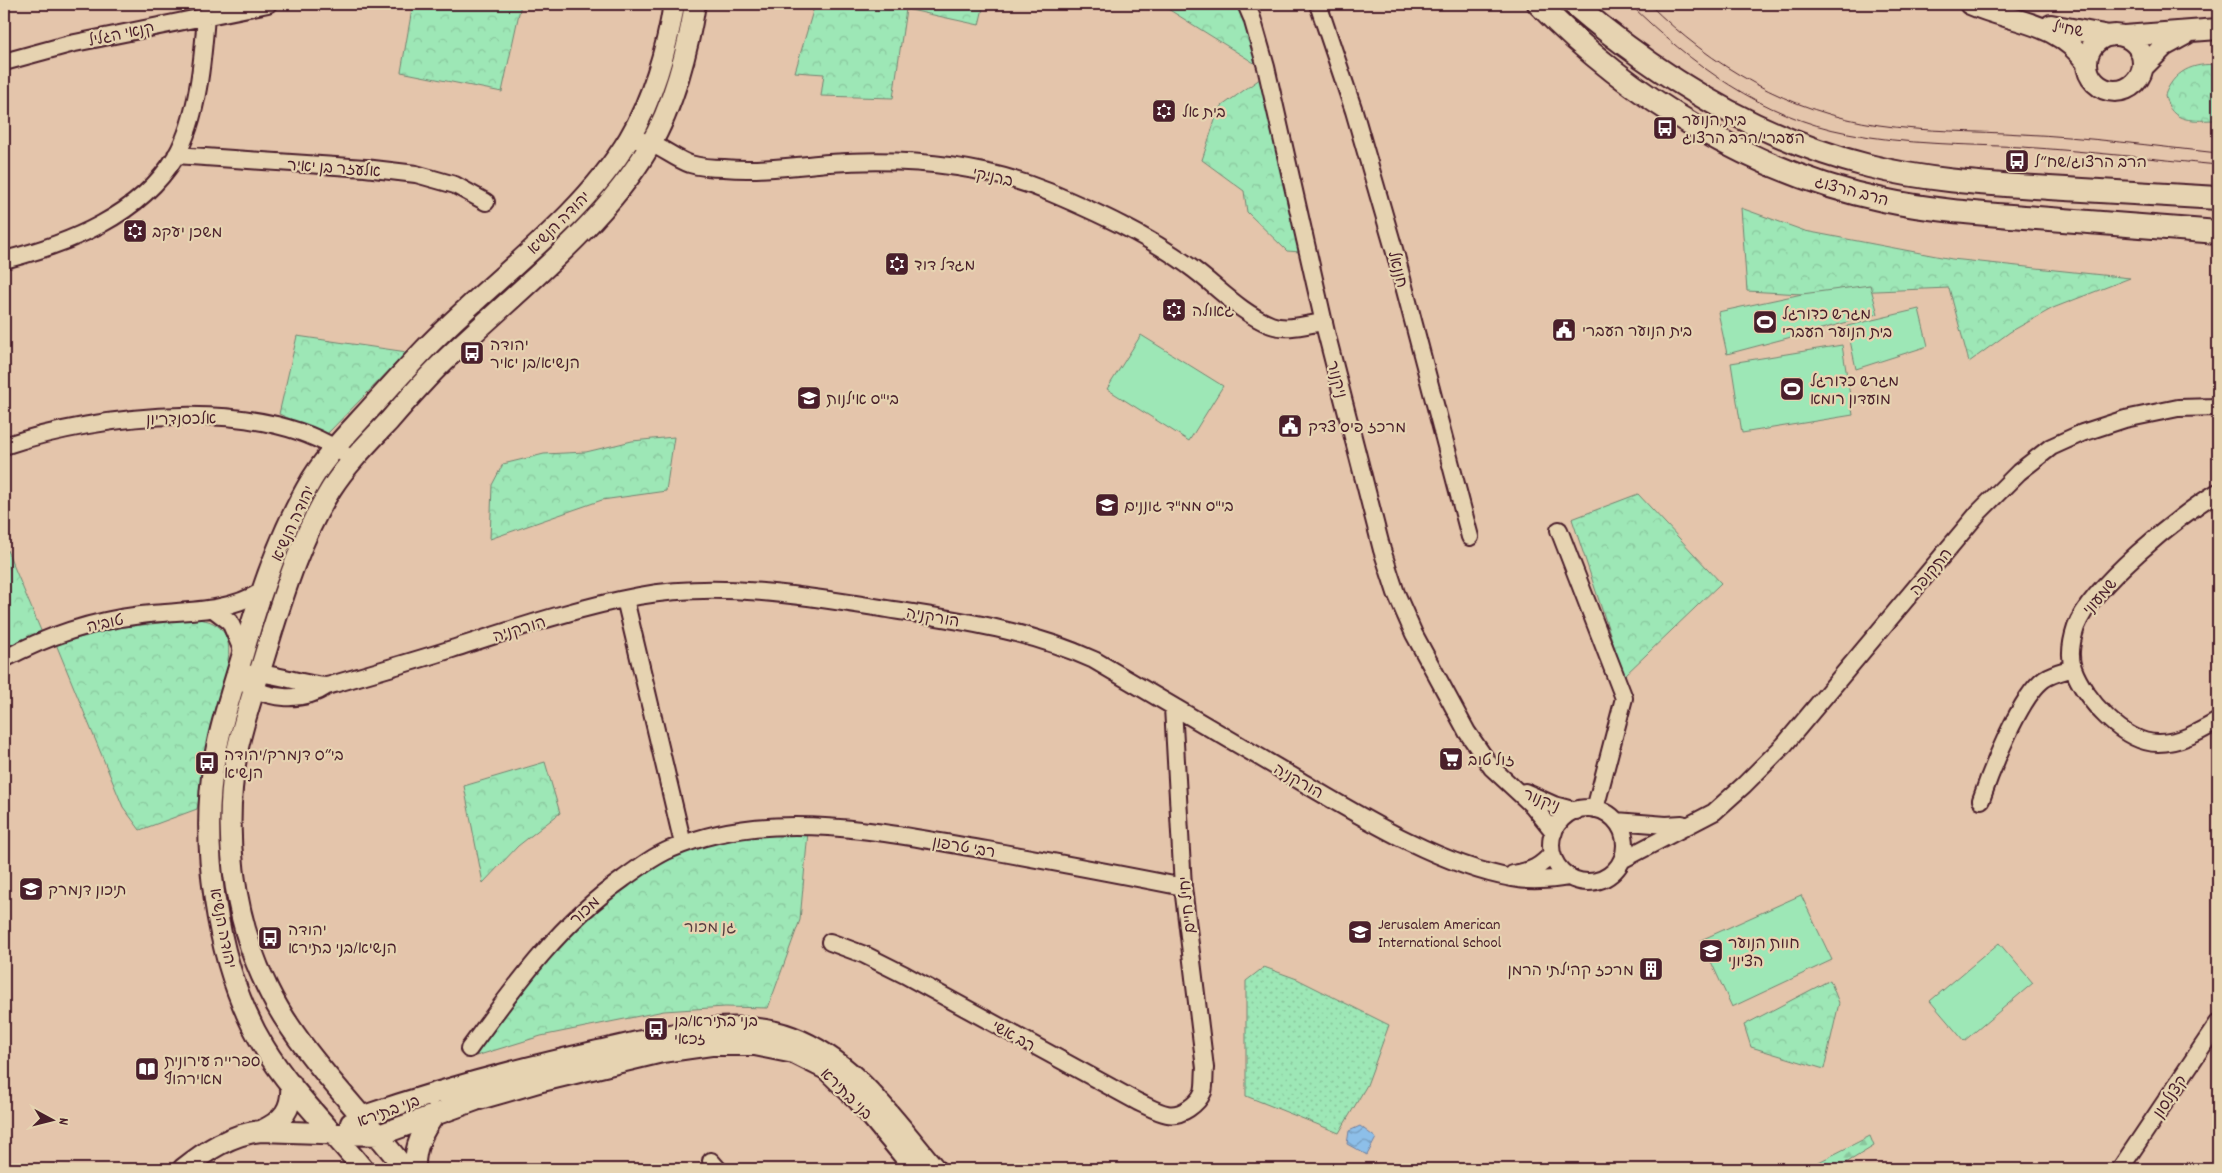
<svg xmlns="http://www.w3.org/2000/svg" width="2222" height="1173" font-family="Dekko,'Playpen Sans Hebrew',sans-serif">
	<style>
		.grass { fill: url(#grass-dots); stroke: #748370 }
		.forest { fill: url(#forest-firs); stroke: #748370 }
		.park { fill: url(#park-crowns); stroke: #748370 }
		.pitch { fill: #9de7b6; stroke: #748370 }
		.water { fill: url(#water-waves); stroke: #727f9d }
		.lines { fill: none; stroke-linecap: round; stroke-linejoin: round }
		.minor-casing { stroke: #4a1f2b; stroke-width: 20 }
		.tertiary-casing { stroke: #4a1f2b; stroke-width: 24 }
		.secondary-casing { stroke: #4a1f2b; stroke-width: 26 }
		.minor { stroke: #e6d3b1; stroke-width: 16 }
		.tertiary { stroke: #e6d3b1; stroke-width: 20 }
		.secondary { stroke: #e6d3b1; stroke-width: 22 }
		.tram { stroke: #4a1f2b; stroke-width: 1 }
		.labels { text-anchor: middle; stroke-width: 4.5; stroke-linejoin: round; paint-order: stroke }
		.street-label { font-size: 16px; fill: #4a1f2b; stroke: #e6d3b1 }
		.poi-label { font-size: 16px; fill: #4a1f2b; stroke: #e6d3b1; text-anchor: start }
		.park-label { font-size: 16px; fill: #563d40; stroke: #e6d3b1 }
	</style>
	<defs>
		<pattern id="grass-dots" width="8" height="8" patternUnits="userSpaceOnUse" patternTransform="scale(1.25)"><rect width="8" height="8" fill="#9de7b6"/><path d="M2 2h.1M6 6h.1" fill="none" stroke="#89c69d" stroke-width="1.8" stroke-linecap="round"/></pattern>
		<pattern id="forest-firs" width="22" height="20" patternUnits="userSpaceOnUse" patternTransform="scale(1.25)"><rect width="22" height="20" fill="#9de7b6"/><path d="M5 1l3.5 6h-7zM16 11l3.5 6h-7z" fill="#89c69d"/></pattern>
		<pattern id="park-crowns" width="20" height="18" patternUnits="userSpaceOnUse" patternTransform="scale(1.25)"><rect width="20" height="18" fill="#9de7b6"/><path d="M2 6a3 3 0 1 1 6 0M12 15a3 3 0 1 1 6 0" fill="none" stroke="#89c69d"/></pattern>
		<pattern id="water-waves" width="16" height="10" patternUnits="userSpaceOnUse" patternTransform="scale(1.25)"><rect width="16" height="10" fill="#8dbfe9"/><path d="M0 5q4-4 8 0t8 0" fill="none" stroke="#759bbd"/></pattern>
	</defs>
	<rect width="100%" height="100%" fill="#e4c5ab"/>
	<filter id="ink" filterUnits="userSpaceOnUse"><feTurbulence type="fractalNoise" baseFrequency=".02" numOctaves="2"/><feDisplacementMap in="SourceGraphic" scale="10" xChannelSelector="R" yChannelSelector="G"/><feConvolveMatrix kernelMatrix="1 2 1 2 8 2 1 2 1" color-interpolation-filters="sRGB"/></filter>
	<g filter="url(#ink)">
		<path class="grass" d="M1264 967 1297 979 1389 1025 1367 1085 1339 1133 1246 1096V981Z"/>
		<path class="forest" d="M1870 1136 1874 1146 1836 1169H1805Z"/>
		<path class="park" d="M465 4H521L502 92 401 72 412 9Z
			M815 4H984L979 25 906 9 893 98 821 96 824 74 795 72Z
			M1160 4H1238L1247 22 1259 66Z
			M2218 65V120C2194 120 2171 125 2165 95 2173 72 2193 62 2218 65Z
			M1264 76 1301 252 1287 251 1247 212 1244 191 1202 160 1219 108Z
			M1741 208 1805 231 1952 259 2130 278 2053 308 2010 332 1969 362 1949 288 1802 294 1747 291Z
			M297 336 407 352 326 435 279 414Z
			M674 437 666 491 602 500 490 539 492 485 503 464 544 454 586 452 632 441Z
			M1638 494 1721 583 1624 676 1572 519Z
			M4 543 42 633 4 652Z
			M193 619C207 619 221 623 227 639 235 661 213 719 208 744 203 766 201 788 197 809L140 830 123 807 56 644 117 628Z
			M545 762 560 813 518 846 483 883 464 786Z
			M808 832 800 920 768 1008 725 1007 664 1011 541 1036 476 1056 499 1018 571 930 655 862 719 839Z
			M1830 980 1839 1003 1824 1069 1751 1047 1744 1025Z"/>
		<path class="pitch" d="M1870 285 1878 314 1727 354 1718 312 1802 294Z
			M1919 309 1928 346 1856 369 1847 326Z
			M1141 335 1223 386 1189 441 1107 389Z
			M1842 345 1853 415 1742 433 1731 363Z
			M1801 895 1832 960 1732 1007 1701 940Z
			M1999 943 2033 983 1964 1041 1930 1001Z"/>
		<path class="water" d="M1360 1126 1376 1138 1367 1155 1347 1144 1349 1131Z"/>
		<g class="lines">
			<defs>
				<path id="minor" d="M1246 4 1252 18 1266 67 1326 332 1382 550 1396 593 1414 634 1467 732 1492 768 1533 806 1554 832
					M1318 4 1354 111 1396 256 1470 537
					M4 62 70 44 268 4
					M628 141C649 135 670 157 690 164 700 167 713 168 724 168 759 171 794 166 829 163 902 158 981 164 1049 192 1096 212 1147 235 1189 266 1216 285 1240 313 1271 325 1287 331 1308 324 1324 322
					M176 155 365 168 416 174 455 185 486 202
					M4 260C68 244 140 216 176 156 198 118 203 58 206 15
					M4 446C98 414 270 393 352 460
					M2218 492C2180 514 2091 587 2076 627 2072 639 2069 656 2073 668 2084 699 2124 743 2158 743 2180 743 2199 732 2218 721
					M1559 530 1624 698 1595 809
					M625 599 683 844
					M213 609 230 622 243 652
					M4 659C47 636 92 621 141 615 182 610 225 614 262 591
					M248 674C274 671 300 685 327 686
					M246 683C268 701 304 702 327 686 369 674 411 662 452 649 514 629 575 608 639 596 720 581 807 596 887 609 958 620 1029 630 1094 660 1162 700 1229 739 1297 779 1360 816 1439 865 1512 878 1531 882 1549 880 1568 877
					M1525 792 1554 805 1576 811
					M1981 800C1991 771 2020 696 2044 679 2053 673 2064 671 2073 668
					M1551 845a37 37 0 1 1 74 0a37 37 0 1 1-74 0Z
					M1616 821 1666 825 1682 824
					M1622 860 1714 812 1744 785 1784 745 1979 512 2019 472 2051 447 2082 433 2125 419 2178 408 2218 407
					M1513 874C1531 871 1541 867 1552 853
					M830 942 865 955 905 975 1138 1102C1147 1106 1157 1112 1167 1114 1181 1117 1198 1104 1203 1092 1205 1085 1204 1076 1205 1068L1183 887 1173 707
					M469 1049C515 986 559 924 623 879 638 868 654 856 671 849 769 806 886 833 987 850 1053 862 1118 874 1183 887
					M711 1161 718 1169
					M2120 1169 2218 1023"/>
				<path id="tertiary" d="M1970 4C2014 23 2057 21 2087 63
					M2051 25 2109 36
					M2087 63a28 28 0 1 1 56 0a28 28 0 1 1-56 0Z
					M2124 36 2218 29
					M2143 67 2164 46 2186 34
					M351 1123 361 1117C439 1090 518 1069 598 1051 658 1038 732 1014 792 1037 855 1061 893 1120 935 1169
					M261 1131C283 1121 293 1109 291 1084
					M183 1169C206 1151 231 1134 261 1131L379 1135 476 1100 542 1081 662 1052 711 1045H755L794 1053 826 1069 859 1101 915 1169
					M363 1169C331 1129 291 1092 264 1047 215 966 197 834 218 742 225 709 237 676 246 643 262 587 282 529 312 479 328 453 349 432 369 410 387 390 405 370 424 350 489 282 580 220 629 139 652 100 667 49 674 4
					M405 1169C362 1112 299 1053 268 989 232 917 222 826 238 747 246 711 259 676 269 641 285 589 302 535 331 489 347 464 369 442 389 421 407 400 425 379 445 360 511 296 603 226 649 147 673 107 688 50 695 4
					M415 1169C414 1147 423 1130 436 1113"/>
				<path id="secondary" d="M1539 4C1630 98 1754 173 1883 200 1933 211 1986 214 2037 218 2097 223 2158 227 2218 232
					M1574 4C1659 77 1760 139 1869 166 1928 181 1989 184 2049 188 2105 191 2162 195 2218 198"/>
			</defs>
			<use href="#minor" class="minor-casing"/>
			<use href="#tertiary" class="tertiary-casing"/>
			<use href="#secondary" class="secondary-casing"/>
			<use href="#minor" class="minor"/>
			<use href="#tertiary" class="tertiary"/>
			<use href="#secondary" class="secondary"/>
			<path class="tram" d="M1630 4C1691 64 1762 117 1848 133 1906 145 1964 144 2022 147 2087 151 2153 159 2218 165
				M1649 4C1712 67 1790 112 1879 125 1926 132 1975 131 2022 134 2088 137 2153 146 2218 153"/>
		</g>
	</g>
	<defs>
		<symbol id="synagogue-square" viewBox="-11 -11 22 22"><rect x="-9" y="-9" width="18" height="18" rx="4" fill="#4a1f2b" stroke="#e6d3b1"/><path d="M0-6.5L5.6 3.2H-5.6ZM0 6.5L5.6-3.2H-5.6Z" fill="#fff"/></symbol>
		<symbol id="bus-square" viewBox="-11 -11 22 22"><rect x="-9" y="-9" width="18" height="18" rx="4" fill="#4a1f2b" stroke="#e6d3b1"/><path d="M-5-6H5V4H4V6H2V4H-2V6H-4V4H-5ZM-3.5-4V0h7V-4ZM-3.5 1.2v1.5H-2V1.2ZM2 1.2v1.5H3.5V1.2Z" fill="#fff"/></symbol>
		<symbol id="stadium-square" viewBox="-11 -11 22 22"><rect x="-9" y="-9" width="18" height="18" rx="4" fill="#4a1f2b" stroke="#e6d3b1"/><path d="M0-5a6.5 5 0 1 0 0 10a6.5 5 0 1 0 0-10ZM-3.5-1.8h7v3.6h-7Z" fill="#fff"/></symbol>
		<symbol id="civic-square" viewBox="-11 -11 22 22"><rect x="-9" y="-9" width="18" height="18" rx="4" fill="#4a1f2b" stroke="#e6d3b1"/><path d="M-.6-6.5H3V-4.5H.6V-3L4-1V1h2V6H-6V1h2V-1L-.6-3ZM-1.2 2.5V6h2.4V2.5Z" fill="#fff"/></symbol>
		<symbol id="school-square" viewBox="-11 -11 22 22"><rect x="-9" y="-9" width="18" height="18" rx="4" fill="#4a1f2b" stroke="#e6d3b1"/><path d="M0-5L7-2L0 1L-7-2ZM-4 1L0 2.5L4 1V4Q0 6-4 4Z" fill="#fff"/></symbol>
		<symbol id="supermarket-square" viewBox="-11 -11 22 22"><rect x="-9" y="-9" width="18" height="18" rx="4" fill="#4a1f2b" stroke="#e6d3b1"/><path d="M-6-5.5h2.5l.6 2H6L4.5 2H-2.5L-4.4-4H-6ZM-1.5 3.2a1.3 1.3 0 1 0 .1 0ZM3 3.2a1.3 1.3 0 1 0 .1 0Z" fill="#fff"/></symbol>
		<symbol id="building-square" viewBox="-11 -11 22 22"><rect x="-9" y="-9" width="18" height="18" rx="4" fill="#4a1f2b" stroke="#e6d3b1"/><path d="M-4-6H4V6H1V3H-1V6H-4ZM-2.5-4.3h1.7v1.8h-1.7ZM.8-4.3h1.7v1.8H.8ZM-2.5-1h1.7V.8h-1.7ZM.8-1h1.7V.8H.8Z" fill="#fff"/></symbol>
		<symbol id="library-square" viewBox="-11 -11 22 22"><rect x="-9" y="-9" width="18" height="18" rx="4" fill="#4a1f2b" stroke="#e6d3b1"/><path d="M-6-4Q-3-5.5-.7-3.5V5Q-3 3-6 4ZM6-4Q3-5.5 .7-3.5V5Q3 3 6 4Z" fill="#fff"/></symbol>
	</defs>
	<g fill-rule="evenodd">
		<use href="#synagogue-square" x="1150" y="97" width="28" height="28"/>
		<use href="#bus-square" x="1651" y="114" width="28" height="28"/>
		<use href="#bus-square" x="2003" y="147" width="28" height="28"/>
		<use href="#synagogue-square" x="121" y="217" width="28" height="28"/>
		<use href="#synagogue-square" x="883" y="250" width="28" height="28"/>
		<use href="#synagogue-square" x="1160" y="296" width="28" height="28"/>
		<use href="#stadium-square" x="1751" y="308" width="28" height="28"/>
		<use href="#civic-square" x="1550" y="316" width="28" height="28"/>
		<use href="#bus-square" x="458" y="339" width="28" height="28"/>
		<use href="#stadium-square" x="1778" y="375" width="28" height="28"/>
		<use href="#school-square" x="795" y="384" width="28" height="28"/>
		<use href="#civic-square" x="1276" y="412" width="28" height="28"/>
		<use href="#school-square" x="1093" y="491" width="28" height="28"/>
		<use href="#supermarket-square" x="1437" y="745" width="28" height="28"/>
		<use href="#bus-square" x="193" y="749" width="28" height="28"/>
		<use href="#school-square" x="17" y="875" width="28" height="28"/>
		<use href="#school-square" x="1346" y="918" width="28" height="28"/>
		<use href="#bus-square" x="256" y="924" width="28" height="28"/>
		<use href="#school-square" x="1697" y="937" width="28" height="28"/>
		<use href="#building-square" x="1637" y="955" width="28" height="28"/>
		<use href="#bus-square" x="642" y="1015" width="28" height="28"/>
		<use href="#library-square" x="133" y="1055" width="28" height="28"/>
	</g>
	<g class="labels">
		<g class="street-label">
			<text transform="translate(2068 28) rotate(9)" y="6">שח"ל</text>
			<text transform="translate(121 33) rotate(-12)" y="6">קנאי הגליל</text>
			<text transform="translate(334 167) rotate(4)" y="6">אלעזר בן יאיר</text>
			<text transform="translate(993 176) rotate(12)" y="6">ברניקי</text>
			<text transform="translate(1852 190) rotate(15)" y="6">הרב הרצוג</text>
			<text transform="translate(558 222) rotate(-45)" y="6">יהודה הנשיא</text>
			<text transform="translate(1399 269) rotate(75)" y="6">חננאל</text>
			<text transform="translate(1338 379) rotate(75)" y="6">ניקנור</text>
			<text transform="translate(181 418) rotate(-1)" y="6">אלכסנדריון</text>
			<text transform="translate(292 523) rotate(-65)" y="6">יהודה הנשיא</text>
			<text transform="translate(1930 571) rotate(-50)" y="6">התקופה</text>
			<text transform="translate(2099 596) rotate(-49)" y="6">שמעוני</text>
			<text transform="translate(933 616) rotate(10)" y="6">הורקניה</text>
			<text transform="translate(105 622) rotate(-12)" y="6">טוביה</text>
			<text transform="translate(519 628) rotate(-17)" y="6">הורקניה</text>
			<text transform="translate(1299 780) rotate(30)" y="6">הורקניה</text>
			<text transform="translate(1542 799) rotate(22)" y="6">ניקנור</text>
			<text transform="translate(964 846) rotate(10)" y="6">רבי טרפון</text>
			<text transform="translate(1186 905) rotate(-96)" y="6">יחיל חיים</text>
			<text transform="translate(584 910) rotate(-42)" y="6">מכור</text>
			<text transform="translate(224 928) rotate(79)" y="6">יהודה הנשיא</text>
			<text transform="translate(1014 1035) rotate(29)" y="6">רב אשי</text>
			<text transform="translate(847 1093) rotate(45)" y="6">בני בתירא</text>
			<text transform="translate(2169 1096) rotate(-56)" y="6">קצנלסון</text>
			<text transform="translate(388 1110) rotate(-20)" y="6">בני בתירא</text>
		</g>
		<g class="poi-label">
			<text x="1182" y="117">בית אל</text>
			<text x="1682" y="125">בית הנוער<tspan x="1682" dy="18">העברי/הרב הרצוג</tspan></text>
			<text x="2034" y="167">הרב הרצוג/שח״ל</text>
			<text x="152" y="237">משכן יעקב</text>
			<text x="914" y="270">מגדל דוד</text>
			<text x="1192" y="316">גאולה</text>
			<text x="1782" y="319">מגרש כדורגל<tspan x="1782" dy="18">בית הנוער העברי</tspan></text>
			<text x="1582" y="336">בית הנוער העברי</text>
			<text x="490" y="350">יהודה<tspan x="490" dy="18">הנשיא/בן יאיר</tspan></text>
			<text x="1810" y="386">מגרש כדורגל<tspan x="1810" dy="18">מועדון רומא</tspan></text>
			<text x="826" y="404">בי"ס אילנות</text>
			<text x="1308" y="432">מרכז פיס צדק</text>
			<text x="1124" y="511">בי"ס ממ"ד גוננים</text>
			<text x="224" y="760">בי״ס דנמרק/יהודה<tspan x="224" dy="18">הנשיא</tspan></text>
			<text x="1468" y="765">זול טוב</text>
			<text x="48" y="895">תיכון דנמרק</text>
			<text x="1378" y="929">Jerusalem American<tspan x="1378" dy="18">International School</tspan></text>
			<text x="288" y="935">יהודה<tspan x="288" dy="18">הנשיא/בני בתירא</tspan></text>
			<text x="1728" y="948">חוות הנוער<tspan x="1728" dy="18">הציוני</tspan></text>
			<text x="1634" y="975" text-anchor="end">מרכז קהילתי הרמן</text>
			<text x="674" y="1026">בני בתירא/בן<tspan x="674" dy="18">זכאי</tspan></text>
			<text x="164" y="1066">ספרייה עירונית<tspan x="164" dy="18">מאירהוף</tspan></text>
		</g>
		<g class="park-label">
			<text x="710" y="932">גן מכור</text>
		</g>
	</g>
	<rect width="2222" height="1173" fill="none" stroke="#e6d3b1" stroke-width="20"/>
	<rect x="10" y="10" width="2202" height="1153" fill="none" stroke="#4a1f2b" stroke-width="2" filter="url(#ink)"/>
	<g transform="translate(52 1120) rotate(97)" stroke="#e6d3b1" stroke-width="4" paint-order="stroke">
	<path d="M0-4L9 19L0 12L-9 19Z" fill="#4a1f2b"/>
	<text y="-8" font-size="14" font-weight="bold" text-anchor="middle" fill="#4a1f2b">N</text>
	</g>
</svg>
